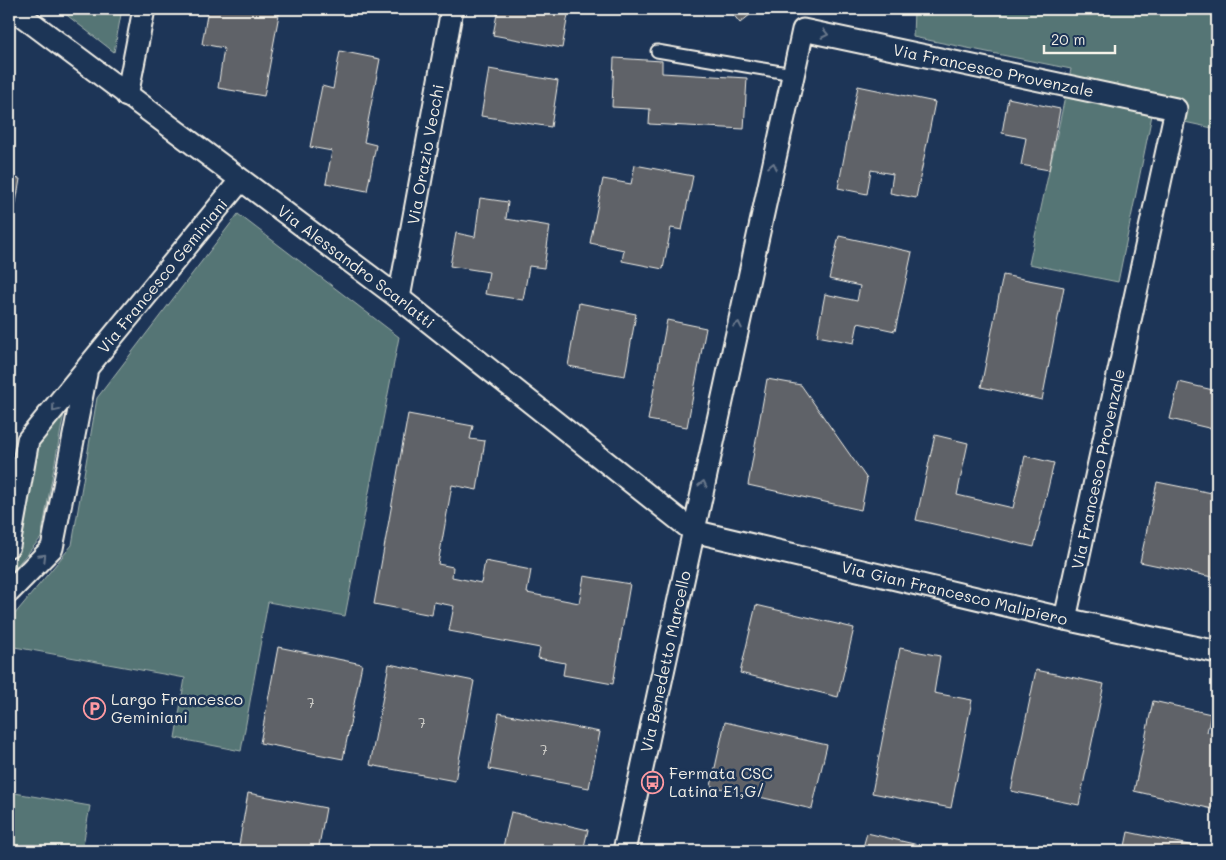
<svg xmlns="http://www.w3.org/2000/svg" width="1226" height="860" font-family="Mali,sans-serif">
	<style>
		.green { fill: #557575; stroke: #a4b3ae }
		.building { fill: #5e6268; stroke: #f4f1e8 }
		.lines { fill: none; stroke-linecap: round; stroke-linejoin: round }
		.lane-casing { stroke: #f4f1e8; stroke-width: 15 }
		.street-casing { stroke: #f4f1e8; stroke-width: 25 }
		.lane { stroke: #1d3557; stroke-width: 11 }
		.street { stroke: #1d3557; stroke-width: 21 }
		.oneway { stroke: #68778a }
		.labels { text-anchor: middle; stroke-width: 5; stroke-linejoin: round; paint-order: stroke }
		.number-label { font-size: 14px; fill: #cecdc8 }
		.street-label { font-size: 16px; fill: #f4f1e8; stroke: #1d3557 }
		.poi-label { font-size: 16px; fill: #f4f1e8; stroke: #1d3557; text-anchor: start }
	</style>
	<rect width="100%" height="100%" fill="#1d3557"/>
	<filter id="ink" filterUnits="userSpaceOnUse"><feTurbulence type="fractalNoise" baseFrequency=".02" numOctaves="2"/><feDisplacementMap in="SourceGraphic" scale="10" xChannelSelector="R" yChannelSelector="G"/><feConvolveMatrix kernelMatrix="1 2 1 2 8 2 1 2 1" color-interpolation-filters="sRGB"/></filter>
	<g filter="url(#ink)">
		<path class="green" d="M59 9H122L114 52Z
			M914 9H1217V129L1152 115 1118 282 1029 264 1071 69 913 37Z
			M238 214 399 337 345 616 268 602 241 751 175 738 185 678 9 646V621L72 545 97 398Z
			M64 413 41 538 13 570 38 444Z
			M9 792 90 806 82 851H9Z"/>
		<path class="building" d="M208 9H280L264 96 218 88 224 48 202 44Z
			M498 9H569L562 48 493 35Z
			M729 9H757L740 23Z
			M340 51 380 59 364 142 376 145 367 191 326 183 332 151 310 147 322 86 333 89Z
			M614 58 662 61V73L747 78 744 129 649 124 650 109 612 107Z
			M489 69 558 81 551 127 481 116Z
			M858 86 935 102 916 198 890 193 893 174 871 170 867 194 838 188Z
			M1008 98 1060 109 1049 170 1021 165 1026 138 1002 133Z
			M635 165 693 176 682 230 671 228 663 269 622 261 624 250 590 243 603 179 631 184Z
			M9 177 20 179 9 245Z
			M480 198 508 202 506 219 550 226 544 268 529 266 523 300 485 294 489 272 450 266 456 233 475 237Z
			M839 236 912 252 895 331 858 323 854 343 817 336 825 294 857 301 860 286 829 279Z
			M1003 275 1064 287 1042 400 981 387Z
			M579 303 636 314 625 376 568 366Z
			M667 320 706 328 687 427 648 420Z
			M767 379 801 385 867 479 861 510 748 485Z
			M1179 382 1217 391V430L1170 419Z
			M408 414 473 426 470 439 485 441 477 490 452 485 438 564 453 567 452 577 481 583 485 561 531 570 527 593 579 603 584 576 630 584 613 684 563 675 565 663 538 658 540 648 449 631 454 606 434 602 432 615 374 604Z
			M935 435 968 443 957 495 1013 508 1025 456 1054 463 1034 547 916 520Z
			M1157 482 1217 494V578L1140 562Z
			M756 605 854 628 838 697 740 673Z
			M278 647 362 664 343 759 260 743Z
			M900 648 940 656 934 693 972 700 951 808 872 793Z
			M389 664 474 681 455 781 370 765Z
			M1036 670 1104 684 1079 805 1011 791Z
			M1153 701 1211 714 1207 732 1217 734V810L1134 791Z
			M499 713 600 732 589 788 489 769Z
			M725 722 827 745 812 809 711 786Z
			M248 793 326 808 318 851H238Z
			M511 812 588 830 583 851H502Z
			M1128 832 1217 851H1124Z
			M867 833 944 851H862Z"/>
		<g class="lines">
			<defs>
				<path id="lane" d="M657 51 793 74"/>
				<g id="street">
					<path id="s1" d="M13 9 399 298 693 531 1065 619 1217 652"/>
					<path d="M127 96 144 9"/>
					<path id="s2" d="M399 298 452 9"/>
					<path id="s3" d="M9 546 28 440 240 181"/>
					<path d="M9 592 52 548 86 374"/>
					<path id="s4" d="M624 851 803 30 1176 109 1065 619"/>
				</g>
			</defs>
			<use href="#lane" class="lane-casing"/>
			<use href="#street" class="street-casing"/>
			<use href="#lane" class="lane"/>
			<use href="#street" class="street"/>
		</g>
		<defs><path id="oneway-chevron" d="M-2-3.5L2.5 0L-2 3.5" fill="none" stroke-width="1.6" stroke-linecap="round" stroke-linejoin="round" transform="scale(1.25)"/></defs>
		<g class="oneway">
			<use href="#oneway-chevron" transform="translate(825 34) rotate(12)"/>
			<use href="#oneway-chevron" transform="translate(773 166) rotate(-78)"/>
			<use href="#oneway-chevron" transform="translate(738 325) rotate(-78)"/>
			<use href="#oneway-chevron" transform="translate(55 409) rotate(130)"/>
			<use href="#oneway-chevron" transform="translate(703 484) rotate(-78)"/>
			<use href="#oneway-chevron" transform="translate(43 557) rotate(-45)"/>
		</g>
	</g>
	<defs>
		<symbol id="parking-ring" viewBox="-11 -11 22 22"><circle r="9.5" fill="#1d3557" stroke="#ff9aa2" stroke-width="1.5"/><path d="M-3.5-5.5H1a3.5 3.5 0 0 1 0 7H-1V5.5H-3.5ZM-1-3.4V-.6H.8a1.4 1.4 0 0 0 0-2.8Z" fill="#ff9aa2"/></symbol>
		<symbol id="bus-ring" viewBox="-11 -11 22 22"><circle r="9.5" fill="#1d3557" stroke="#ff9aa2" stroke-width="1.5"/><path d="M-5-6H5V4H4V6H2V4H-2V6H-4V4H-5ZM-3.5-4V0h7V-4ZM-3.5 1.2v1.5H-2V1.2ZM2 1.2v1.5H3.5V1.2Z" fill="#ff9aa2"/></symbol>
	</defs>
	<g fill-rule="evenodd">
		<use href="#parking-ring" x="82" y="696" width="25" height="25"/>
		<use href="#bus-ring" x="640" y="770" width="25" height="25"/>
	</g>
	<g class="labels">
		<g class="number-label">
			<text x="311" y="708">7</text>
			<text x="422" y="728">7</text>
			<text x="544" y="755">7</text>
		</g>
		<g class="street-label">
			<text dy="6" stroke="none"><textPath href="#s4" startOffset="1035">Via Francesco Provenzale</textPath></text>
			<text dy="6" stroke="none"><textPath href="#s2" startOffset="146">Via Orazio Vecchi</textPath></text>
			<text dy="6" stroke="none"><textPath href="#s1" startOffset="429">Via Alessandro Scarlatti</textPath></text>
			<text dy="6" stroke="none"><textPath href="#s3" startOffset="320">Via Francesco Geminiani</textPath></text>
			<text transform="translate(1098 469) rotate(-78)" y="6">Via Francesco Provenzale</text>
			<text dy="6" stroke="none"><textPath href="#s1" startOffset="1126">Via Gian Francesco Malipiero</textPath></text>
			<text dy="6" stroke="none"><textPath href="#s4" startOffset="194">Via Benedetto Marcello</textPath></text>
		</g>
		<g class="poi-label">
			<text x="111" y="705">Largo Francesco<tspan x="111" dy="18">Geminiani</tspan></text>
			<text x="669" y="779">Fermata CSC<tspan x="669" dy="18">Latina E1,G/</tspan></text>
		</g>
	</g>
	<rect width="1226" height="860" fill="none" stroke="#1d3557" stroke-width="30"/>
	<rect x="15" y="15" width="1196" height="830" fill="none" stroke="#f4f1e8" stroke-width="2" filter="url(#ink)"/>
	<path d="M1044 45v8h71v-8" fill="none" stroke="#f4f1e8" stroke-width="2.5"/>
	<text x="1051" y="45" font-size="15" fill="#f4f1e8" stroke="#1d3557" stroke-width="4" paint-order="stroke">20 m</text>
</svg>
